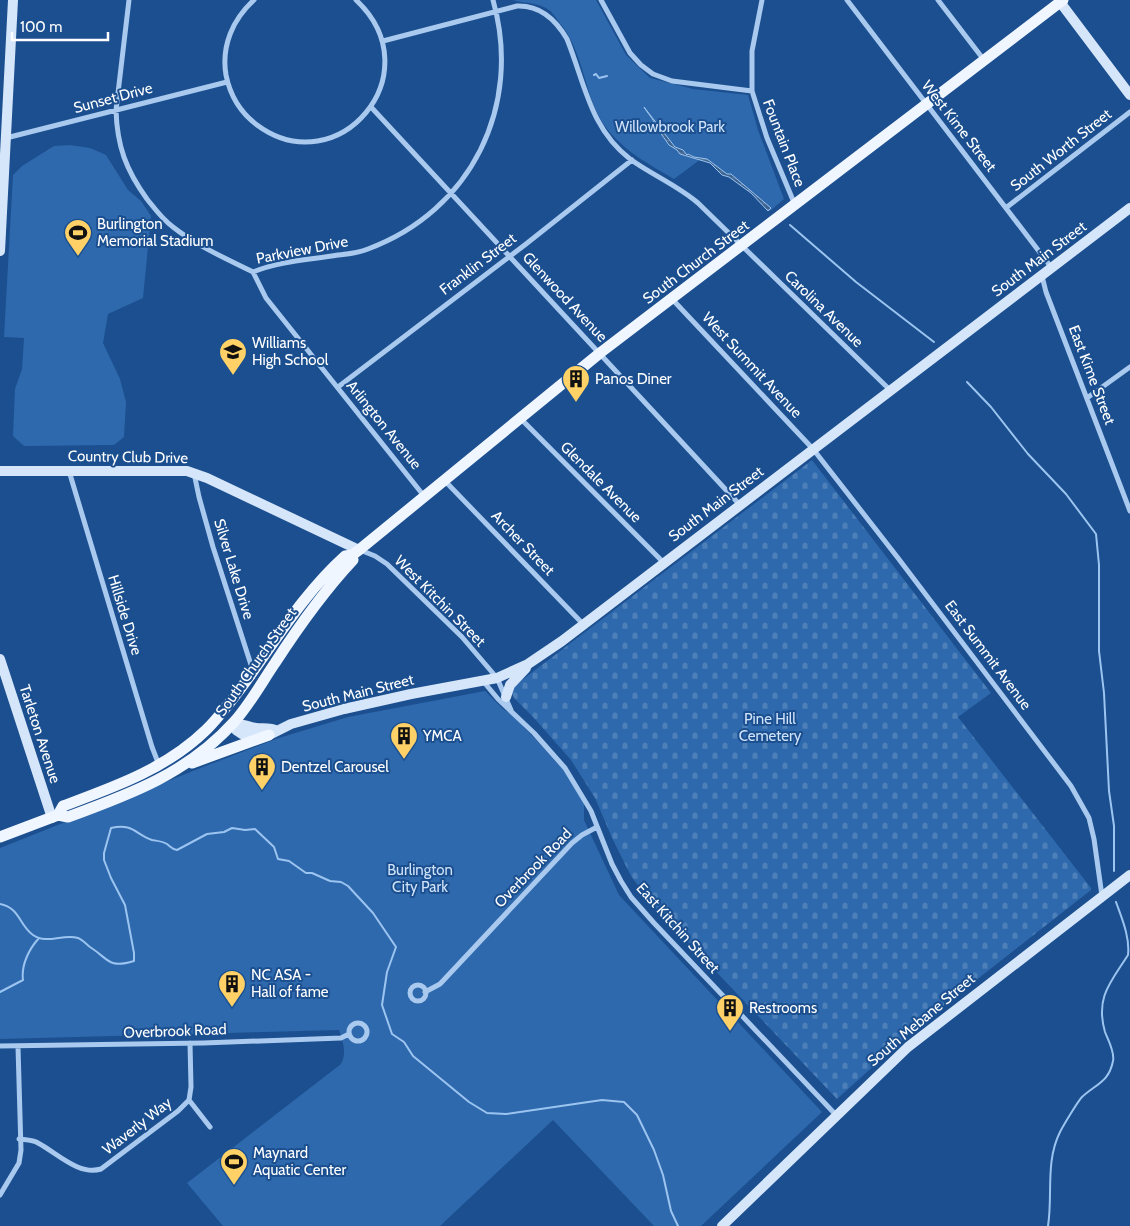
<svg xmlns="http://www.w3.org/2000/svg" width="1130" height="1226" font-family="Cabin,sans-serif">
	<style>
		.green { fill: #2e69ad }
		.cemetery { fill: url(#cemetery-stones) }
		.water { fill: url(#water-rules); stroke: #9cc4f0 }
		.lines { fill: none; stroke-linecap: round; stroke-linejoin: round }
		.stream { stroke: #9cc4f0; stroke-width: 2 }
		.street { stroke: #a9c9ee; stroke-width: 5 }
		.secondary { stroke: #d6e6fa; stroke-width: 10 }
		.primary { stroke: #f0f6ff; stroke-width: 11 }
		.labels { text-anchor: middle; stroke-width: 4; stroke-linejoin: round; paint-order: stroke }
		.street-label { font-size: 15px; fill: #fff; stroke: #1b4f8f }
		.park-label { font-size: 15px; fill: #cfe3fa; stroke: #1b4f8f }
		.poi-label { font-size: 15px; fill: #fff; stroke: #1b4f8f; text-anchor: start }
	</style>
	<defs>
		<pattern id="cemetery-stones" width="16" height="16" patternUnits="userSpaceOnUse" patternTransform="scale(1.25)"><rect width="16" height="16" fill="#2e69ad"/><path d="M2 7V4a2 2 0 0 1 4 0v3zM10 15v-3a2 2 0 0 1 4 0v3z" fill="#4d80b9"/></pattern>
		<pattern id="water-rules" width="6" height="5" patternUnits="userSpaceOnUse" patternTransform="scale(1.25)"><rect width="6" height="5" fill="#3c6290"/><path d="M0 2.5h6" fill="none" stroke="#597aa1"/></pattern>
	</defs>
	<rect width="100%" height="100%" fill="#1b4f8f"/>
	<path class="green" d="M513 0H596L626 55 650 78 693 89 748 95 758 130 784 199 770 211C748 190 730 172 701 159L674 179C647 163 618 148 601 120 583 88 583 50 559 22 556 18 553 13 549 10 539 2 525 4 513 0Z
		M70 145 90 148 106 155 128 190 141 201 151 216 143 298 108 314 103 343 120 379 126 402 124 437 114 445 24 446 13 436 15 389 22 369 24 338 4 337 13 175 22 166 54 146Z
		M485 691 503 709 510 713 565 769 584 798V820L619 895 822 1112 701 1226H654L553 1120 440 1226H223L187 1183 341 1064C347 1052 343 1042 339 1030L0 1039V848L203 767 279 738 348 717Z"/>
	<path class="cemetery" d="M812 460 991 693 958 717 1091 888V890L919 1025 837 1099 652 904 631 876 613 840 595 798 571 760 533 717 514 698 511 691 514 686Z"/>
	<path class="water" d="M644 107 675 147 683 150 687 155 688 154 694 157 707 159 727 174H731L771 208 768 211 751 193 729 177 722 175 710 163 680 154 677 150 669 145 655 125C654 119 647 113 644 107Z"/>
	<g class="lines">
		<path class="stream" d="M594 75 596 74 599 78 607 76
			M790 225 856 282 934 342
			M967 382 991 407 1028 454 1066 494 1096 534 1099 565V651L1104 693 1109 791 1114 826V871
			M0 904C20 908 19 925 33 935 47 945 64 933 78 938 83 940 86 944 90 947 109 959 108 969 134 961V953L125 905 111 878 104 860V853L111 828C133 823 135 834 152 840 157 841 162 841 167 844 171 847 172 849 177 850L207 834 224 832 232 828 245 830 255 829 274 847 278 859 289 861 306 873H312L330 881 341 882 348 886 373 913 396 947 387 972 382 1005 392 1034 404 1042 413 1056 469 1102 487 1113 506 1114 602 1100 624 1102 637 1115 654 1150 663 1175 671 1211 678 1226
			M0 992 23 980C21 965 29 949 39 938
			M1048 1226C1053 1195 1045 1162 1060 1132 1063 1126 1078 1101 1082 1097 1096 1084 1109 1082 1113 1061 1115 1052 1108 1040 1105 1032 1095 997 1111 982 1128 955 1130 937 1122 919 1116 902"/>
		<path class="street" d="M129 0 116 110C117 146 126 170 147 199 155 209 162 219 173 227 197 246 225 258 253 272 280 261 309 260 338 255 348 254 359 253 368 249 471 211 523 106 493 0
			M254 0C233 19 221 46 226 75 230 95 241 113 257 125 338 185 434 73 356 0
			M601 0 630 53 641 65 653 74 672 81 752 91
			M762 0 752 51V91L767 138 795 205
			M847 0 1051 267
			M938 0 984 60
			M383 41 517 6C541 5 556 20 567 39 585 84 590 128 630 159 652 175 677 185 698 203L890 390
			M371 107 740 505
			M6 138 227 82
			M1007 207 1130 112
			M253 272 266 298 424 496
			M1042 276 1046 292 1130 511
			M672 299 813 449 898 558 1071 786 1089 818 1094 839 1102 896
			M338 387 526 244 632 160
			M1087 398 1130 367
			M520 418 664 563
			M69 471 152 747 159 765
			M194 473 199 497 213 547 253 671
			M445 481 583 624
			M360 550 375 556 387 564 462 637 497 678 511 710
			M483 681 498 699 534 733 565 768 591 811 612 864 621 881 631 897 654 923 836 1115
			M410 993a8 8 0 1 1 16 0a8 8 0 1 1-16 0Z
			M425 992 440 984 572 843 582 835 597 827
			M349 1032a9 9 0 1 1 18 0a9 9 0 1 1-18 0Z
			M0 1046 203 1043 341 1038 349 1034
			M189 1100 210 1127
			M19 1139C26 1140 33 1140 38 1143 57 1153 79 1176 101 1169L178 1111 189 1100 191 1087 190 1043
			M0 1195 19 1163 21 1150 18 1047"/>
		<path class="secondary" d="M1060 2 1130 95
			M0 251 13 0
			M0 471H187L207 478 359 550
			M0 659 52 818
			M506 697 510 685 526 668
			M277 731C270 727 263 729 256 728 248 727 242 723 235 724L236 730 242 734 251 736 269 735 291 724 344 709 411 694 497 678 528 664 562 641 1130 208
			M722 1226 908 1047 1130 875"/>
		<path class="primary" d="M192 763 269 735
			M58 815 63 806C114 787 166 769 206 730 222 714 235 696 249 677 279 635 306 591 345 556L352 555 359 550 600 353 1063 0
			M0 837 58 815 68 817C131 794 188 773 234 722 250 704 262 682 275 663 299 626 323 592 353 560L352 555"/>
	</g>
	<defs>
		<symbol id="stadium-pin" viewBox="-11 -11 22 30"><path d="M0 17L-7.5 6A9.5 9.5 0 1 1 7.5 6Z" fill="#ffd166" stroke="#1b4f8f"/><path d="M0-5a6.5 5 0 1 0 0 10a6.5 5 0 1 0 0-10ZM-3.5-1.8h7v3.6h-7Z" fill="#111"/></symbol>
		<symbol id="school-pin" viewBox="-11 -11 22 30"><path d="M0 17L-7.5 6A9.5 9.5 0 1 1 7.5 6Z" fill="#ffd166" stroke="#1b4f8f"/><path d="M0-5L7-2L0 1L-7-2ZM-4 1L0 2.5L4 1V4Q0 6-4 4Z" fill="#111"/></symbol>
		<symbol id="building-pin" viewBox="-11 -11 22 30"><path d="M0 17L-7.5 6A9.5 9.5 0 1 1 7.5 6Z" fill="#ffd166" stroke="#1b4f8f"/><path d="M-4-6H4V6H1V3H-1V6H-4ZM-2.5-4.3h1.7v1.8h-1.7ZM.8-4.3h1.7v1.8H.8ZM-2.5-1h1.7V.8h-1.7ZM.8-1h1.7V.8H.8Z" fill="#111"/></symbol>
	</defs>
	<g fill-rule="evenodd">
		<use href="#stadium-pin" x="62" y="217" width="32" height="43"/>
		<use href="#school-pin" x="217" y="336" width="32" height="43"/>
		<use href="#building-pin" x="560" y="363" width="32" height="43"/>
		<use href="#building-pin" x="388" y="720" width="32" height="43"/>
		<use href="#building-pin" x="246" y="751" width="32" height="43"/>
		<use href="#building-pin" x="216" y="968" width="32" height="43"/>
		<use href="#building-pin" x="714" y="992" width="32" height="43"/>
		<use href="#stadium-pin" x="218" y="1146" width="32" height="43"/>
	</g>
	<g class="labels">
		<g class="street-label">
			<text transform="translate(113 98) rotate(-15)" y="5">Sunset Drive</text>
			<text transform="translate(959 126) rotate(52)" y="5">West Kime Street</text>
			<text transform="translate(784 143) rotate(69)" y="5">Fountain Place</text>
			<text transform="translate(1061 150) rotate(-38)" y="5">South Worth Street</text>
			<text transform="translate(302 250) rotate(-11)" y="5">Parkview Drive</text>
			<text transform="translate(1039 259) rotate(-37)" y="5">South Main Street</text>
			<text transform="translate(696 262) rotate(-37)" y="5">South Church Street</text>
			<text transform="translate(478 264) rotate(-37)" y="5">Franklin Street</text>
			<text transform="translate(565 297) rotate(47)" y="5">Glenwood Avenue</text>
			<text transform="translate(824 309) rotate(44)" y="5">Carolina Avenue</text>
			<text transform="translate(752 365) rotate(47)" y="5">West Summit Avenue</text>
			<text transform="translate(1092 375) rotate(69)" y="5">East Kime Street</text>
			<text transform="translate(384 425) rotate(51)" y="5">Arlington Avenue</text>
			<text transform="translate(128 457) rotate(1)" y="5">Country Club Drive</text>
			<text transform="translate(601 482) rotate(45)" y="5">Glendale Avenue</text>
			<text transform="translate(716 504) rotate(-37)" y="5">South Main Street</text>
			<text transform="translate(523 543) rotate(46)" y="5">Archer Street</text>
			<text transform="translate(234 569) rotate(73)" y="5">Silver Lake Drive</text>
			<text transform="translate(440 601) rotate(45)" y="5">West Kitchin Street</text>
			<text transform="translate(125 615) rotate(73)" y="5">Hillside Drive</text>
			<text transform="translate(988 655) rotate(53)" y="5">East Summit Avenue</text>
			<text transform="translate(256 662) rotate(-55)" y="5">South Church Street</text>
			<text transform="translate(358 693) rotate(-14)" y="5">South Main Street</text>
			<text transform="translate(40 734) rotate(72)" y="5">Tarleton Avenue</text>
			<text transform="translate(533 868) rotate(-46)" y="5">Overbrook Road</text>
			<text transform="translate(678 928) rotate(48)" y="5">East Kitchin Street</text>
			<text transform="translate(921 1020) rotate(-40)" y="5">South Mebane Street</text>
			<text transform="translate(175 1031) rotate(-2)" y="5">Overbrook Road</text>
			<text transform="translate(137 1126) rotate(-38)" y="5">Waverly Way</text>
		</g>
		<g class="park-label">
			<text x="670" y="132">Willowbrook Park</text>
			<text x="770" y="724">Pine Hill<tspan x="770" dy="17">Cemetery</tspan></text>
			<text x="420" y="875">Burlington<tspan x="420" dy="17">City Park</tspan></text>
		</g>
		<g class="poi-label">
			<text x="97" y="229">Burlington<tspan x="97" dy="17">Memorial Stadium</tspan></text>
			<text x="252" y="348">Williams<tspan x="252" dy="17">High School</tspan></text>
			<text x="595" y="384">Panos Diner</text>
			<text x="423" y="741">YMCA</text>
			<text x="281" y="772">Dentzel Carousel</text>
			<text x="251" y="980">NC ASA -<tspan x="251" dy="17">Hall of fame</tspan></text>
			<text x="749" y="1013">Restrooms</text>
			<text x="253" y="1158">Maynard<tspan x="253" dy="17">Aquatic Center</tspan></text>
		</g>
	</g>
	<path d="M12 32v8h96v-8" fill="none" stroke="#ffffff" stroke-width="2.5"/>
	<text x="20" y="32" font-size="15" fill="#ffffff" stroke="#1b4f8f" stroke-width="4" paint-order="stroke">100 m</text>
</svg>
